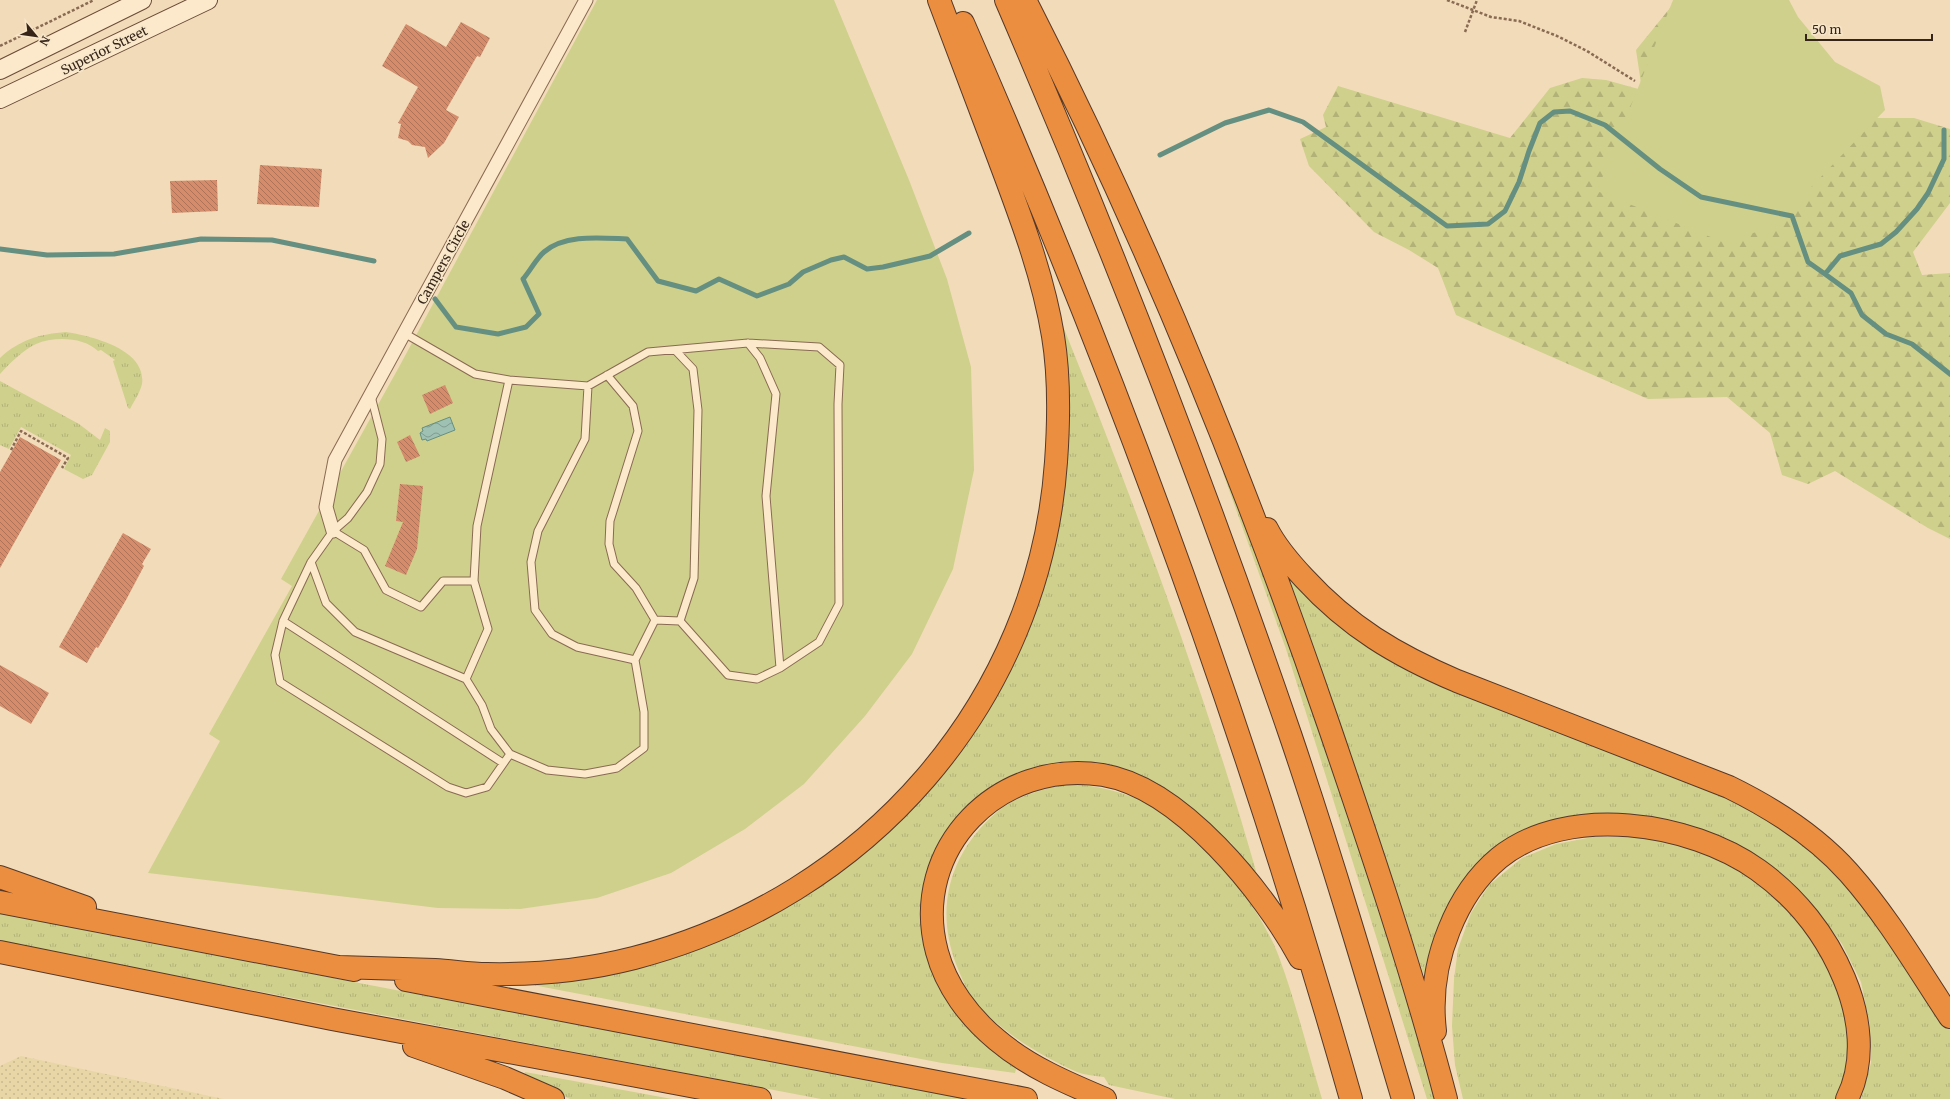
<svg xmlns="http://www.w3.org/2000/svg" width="1950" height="1099" font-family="Merriweather,serif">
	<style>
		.farmland { fill: url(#farmland-dots) }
		.grass { fill: url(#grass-tufts) }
		.forest { fill: url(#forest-firs) }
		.park { fill: #cfd08c }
		.water { fill: url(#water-waves); stroke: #658f80 }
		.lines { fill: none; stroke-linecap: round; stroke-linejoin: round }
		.stream { stroke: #658f80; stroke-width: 5 }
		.building { fill: url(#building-back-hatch) }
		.service-casing { stroke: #896a52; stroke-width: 9 }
		.minor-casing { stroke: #896a52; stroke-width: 15 }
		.secondary-casing { stroke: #6a4b36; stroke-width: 20 }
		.motorway-casing { stroke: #563828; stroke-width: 24 }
		.path { stroke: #896a52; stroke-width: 2.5; stroke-dasharray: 3 2; stroke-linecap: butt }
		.service { stroke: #fce9cc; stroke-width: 7 }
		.minor { stroke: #fce9cc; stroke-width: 13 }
		.secondary { stroke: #fce9cc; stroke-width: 18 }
		.motorway { stroke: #eb8e3f; stroke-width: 22 }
		.labels { text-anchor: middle; stroke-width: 3.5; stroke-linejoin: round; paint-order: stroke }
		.street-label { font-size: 13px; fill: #362419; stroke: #f8e6c9 }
	</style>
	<defs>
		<pattern id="farmland-dots" width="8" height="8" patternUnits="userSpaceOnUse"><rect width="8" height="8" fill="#e8d6a6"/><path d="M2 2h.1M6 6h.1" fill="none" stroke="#c8b88e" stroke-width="1.8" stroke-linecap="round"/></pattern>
		<pattern id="grass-tufts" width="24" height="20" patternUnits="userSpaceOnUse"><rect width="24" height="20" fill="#cfd08c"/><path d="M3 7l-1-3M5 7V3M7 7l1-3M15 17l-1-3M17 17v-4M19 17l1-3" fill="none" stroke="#b2b278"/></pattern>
		<pattern id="forest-firs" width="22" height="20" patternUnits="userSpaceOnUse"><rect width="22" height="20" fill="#cfd08c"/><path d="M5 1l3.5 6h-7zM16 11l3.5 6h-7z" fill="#b2b278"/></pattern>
		<pattern id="water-waves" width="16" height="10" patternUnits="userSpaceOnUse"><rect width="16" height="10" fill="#9ec1b3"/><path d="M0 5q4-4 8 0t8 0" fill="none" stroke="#829d91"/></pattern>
		<pattern id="building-back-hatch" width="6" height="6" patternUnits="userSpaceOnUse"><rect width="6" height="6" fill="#d48c6b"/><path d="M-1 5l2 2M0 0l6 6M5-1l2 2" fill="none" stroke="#ad7257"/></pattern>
	</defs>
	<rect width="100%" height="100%" fill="#f2dbb9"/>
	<path class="farmland" d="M21 1056 224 1099H0V1066Z"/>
	<path class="grass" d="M1063 326C1135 505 1203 685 1256 871L1254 872 1232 844 1194 809 1157 785 1124 771 984 796 923 913 992 1047 1016 1069 1015 1073 942 1063 517 982 666 958 915 802 1048 558 1057 329Z
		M66 332C91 336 147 349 142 384 140 393 134 401 130 409L128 408 113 361 115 360 101 350 98 351C84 337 54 336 36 344 23 350 10 363 0 374V358C19 340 40 334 66 332Z
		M0 381 79 424 100 440 105 428 110 431V442L92 475 83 479 64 469 71 455 21 427 9 449 0 445Z
		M1228 471 1272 591 1383 917 1437 1099H1427L1286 649 1223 473Z
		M1282 558 1370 640 1760 808 1854 884 1950 1026V1099H1861L1871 1063 1870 1026 1861 982 1842 944 1813 905 1767 862 1726 838 1668 819 1609 814 1507 842 1425 978Z
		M1067 783C1097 786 1122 791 1149 804 1199 828 1260 905 1279 957 1296 1003 1308 1052 1322 1099H1175L1109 1085 1104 1077C1095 1076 1085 1075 1077 1072 1042 1057 996 1029 973 999 966 989 961 976 956 964 934 906 951 851 998 811 1017 795 1044 790 1067 783Z
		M1593 837H1636L1694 848 1732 865 1768 889 1806 928 1834 975 1846 1014 1851 1058 1837 1099H1463L1455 1065 1452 1026 1454 979 1458 949 1471 913 1489 885 1522 858 1556 844Z
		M0 912 98 933 965 1099H821L0 942Z
		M525 1072 672 1099H570L524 1077Z"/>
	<path class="forest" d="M1670 8 1833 118H1914L1950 129V203L1913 252 1922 275 1950 273V539L1928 528 1835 471 1808 484 1782 475 1770 433 1727 397 1648 399 1456 315 1438 268 1409 250 1374 232 1309 166 1300 139 1326 127 1323 115 1338 86 1510 138 1550 88 1582 78 1606 80 1642 90 1636 50Z"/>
	<path class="park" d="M597 0H834L909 180 947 279 971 367 974 470 953 569 912 654 865 716 804 784 745 829 671 873 597 898 520 909 438 908 148 873 220 741 209 734 292 586 281 579 399 367Z
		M1673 0H1789L1798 17 1835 62 1880 86 1885 110 1773 227 1723 242 1597 191Z"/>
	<path class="water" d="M450 417 455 430 427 441 426 439 422 440 420 433 423 431 422 428Z"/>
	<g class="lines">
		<path class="stream" d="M1160 155 1225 123 1269 110 1303 122 1447 226 1488 224 1505 211 1519 182 1529 151 1540 123 1554 112 1570 111 1605 125 1660 169 1701 197 1792 216 1808 262 1825 274 1840 256 1881 244 1896 232 1917 209 1928 193 1944 159V130
			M0 249 47 255 114 254 201 239 272 240 374 261
			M1825 274 1851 293 1862 315 1886 334 1912 344 1950 374
			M435 299 456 327 498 334 526 327 539 314 523 279C530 271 536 259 544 252 565 234 600 238 627 239L658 281 696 291 719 279 757 296 789 284 803 272 831 260 844 257 867 269 883 267 930 256 969 233"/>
	</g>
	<path class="building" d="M461 22 490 38 480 57 477 56 446 110 459 117 444 143 428 158 425 147 412 145 408 141 398 138 401 124 398 123 418 87 382 66 406 24 446 47Z
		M260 165 322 169 319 207 257 204Z
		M217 180 218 211 172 213 170 181Z
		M445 385 453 403 430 414 422 395Z
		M410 435 420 456 406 462 397 442Z
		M20 437 61 460 0 568V472Z
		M400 484 423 486 417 549 406 575 385 566 403 522 396 521Z
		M123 533 151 549 142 564 144 566 126 600 98 648 96 647 87 663 59 647Z
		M0 665 49 693 31 724 0 706Z"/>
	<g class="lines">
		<defs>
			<path id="service" d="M404 333 475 374 509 380
				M748 343 819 347 840 365 838 404 839 604 819 642 780 668 757 679 728 675 680 621 655 620 635 660 644 712V748L617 768 585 774 547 770 510 754 491 729 482 705 466 679 488 629 474 581 477 526 509 380 588 386 648 352Z
				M748 343 760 358 776 394 766 496 780 668
				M675 350 693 369 698 410 694 578 680 621
				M607 375 633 406 638 431 610 521 609 544 614 564 636 588 655 620
				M588 386 585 439 538 531 531 562 535 610 552 634 577 647 635 660
				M371 396 382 439 380 464 367 492 348 518 333 531 311 562 283 621 275 655 280 682 448 787 466 793 487 787 510 754
				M333 531 364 550 386 590 421 607 443 581H474
				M311 562 326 603 355 632 466 679
				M283 621 503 763"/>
			<path id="minor" d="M333 531 326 507 335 460 586 0"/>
			<path id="secondary" d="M0 70 142 0
				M0 99 208 0"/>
			<path id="motorway" d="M1006 0C1110 241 1205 486 1290 734 1331 855 1367 977 1403 1099
				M1025 0C1145 233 1244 478 1329 726 1371 849 1413 973 1446 1099
				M963 23C1116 372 1247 732 1351 1099
				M1267 529C1276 547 1290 563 1304 578 1349 627 1396 655 1457 681L1729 787C1774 809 1816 836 1849 873 1888 917 1918 969 1950 1017
				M0 877 85 907
				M0 902 354 970
				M0 952 332 1019 760 1099
				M339 967C371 968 403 969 435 970 453 971 470 974 487 974 536 975 587 970 634 958 866 898 1039 703 1056 462 1059 420 1060 378 1053 336 1043 275 1021 218 999 159 979 106 959 53 939 0
				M406 980 1026 1099
				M1435 1031C1431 997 1436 962 1449 930 1460 902 1475 878 1499 858 1567 803 1691 822 1758 870 1796 897 1826 935 1844 978 1860 1016 1866 1061 1847 1099
				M414 1046 505 1078 553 1099
				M1105 1099C1067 1083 1029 1067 997 1040 969 1017 946 986 937 952 909 848 1000 758 1103 775 1181 788 1264 892 1300 958"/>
		</defs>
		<use href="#service" class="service-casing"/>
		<use href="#minor" class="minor-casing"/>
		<use href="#secondary" class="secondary-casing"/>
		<use href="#motorway" class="motorway-casing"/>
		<path class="path" d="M1447 0 1491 17 1519 21 1557 36 1587 51 1635 81
			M1465 32 1477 0
			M0 46 94 0
			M11 450 21 431 68 458 62 468"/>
		<use href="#service" class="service"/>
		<use href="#minor" class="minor"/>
		<use href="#secondary" class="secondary"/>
		<use href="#motorway" class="motorway"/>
	</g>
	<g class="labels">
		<g class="street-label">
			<text transform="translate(104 50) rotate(-26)" y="5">Superior Street</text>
			<text transform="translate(443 262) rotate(-61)" y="5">Campers Circle</text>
		</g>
	</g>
	<g transform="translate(36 36) rotate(119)" stroke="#f8e6c9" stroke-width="3" paint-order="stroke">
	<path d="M0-3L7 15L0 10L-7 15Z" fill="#362419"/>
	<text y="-6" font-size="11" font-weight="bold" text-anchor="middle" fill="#362419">N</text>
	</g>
	<path d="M1806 34v6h126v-6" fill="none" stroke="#362419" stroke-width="2"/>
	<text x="1812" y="34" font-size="12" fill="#362419" stroke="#f8e6c9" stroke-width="3" paint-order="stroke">50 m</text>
</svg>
